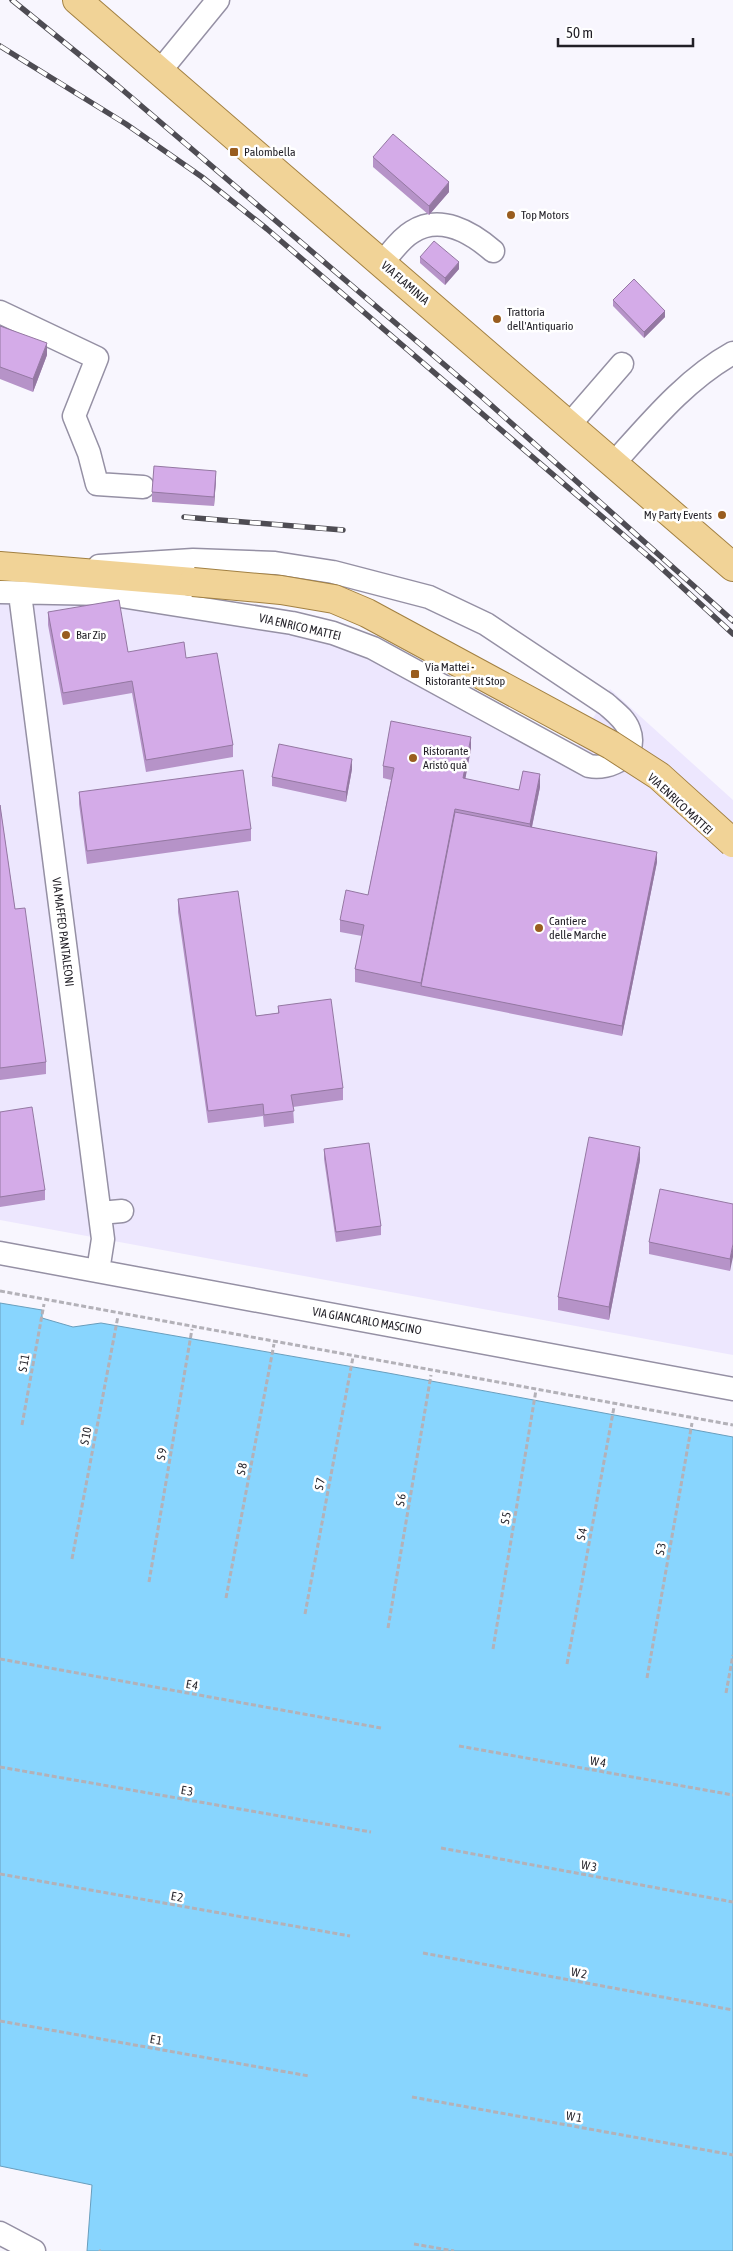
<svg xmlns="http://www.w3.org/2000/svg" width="733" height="2251" font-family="'Asap Condensed',sans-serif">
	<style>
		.built { fill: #ede7fe }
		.water { fill: #88d5fe; stroke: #699ebd }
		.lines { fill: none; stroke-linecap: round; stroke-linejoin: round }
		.minor-casing { stroke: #9590a4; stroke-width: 25 }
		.major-casing { stroke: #a28042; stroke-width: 30 }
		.path { stroke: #b3b1b8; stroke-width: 3; stroke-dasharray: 5 2.5; stroke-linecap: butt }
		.minor { stroke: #fff; stroke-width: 22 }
		.major { stroke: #f1d397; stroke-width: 28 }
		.rail-casing { stroke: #4e4c53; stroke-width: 5.5 }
		.rail { stroke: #fff; stroke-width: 4; stroke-dasharray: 11; stroke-linecap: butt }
		.major-bridge-casing { stroke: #a28042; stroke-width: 30; stroke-linecap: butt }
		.major-bridge { stroke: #f1d397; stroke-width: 28 }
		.wall { fill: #b693c8 }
		.shaded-wall { fill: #9478a2 }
		.building { fill: #d4abe8; stroke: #9478a2 }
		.poi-dot { fill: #995d1f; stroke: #fff; stroke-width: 2 }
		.labels { text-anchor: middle; stroke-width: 5; stroke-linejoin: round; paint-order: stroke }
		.poi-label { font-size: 12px; fill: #211f26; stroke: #fff; text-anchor: start }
		.street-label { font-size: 12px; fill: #211f26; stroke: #fff }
	</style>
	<rect width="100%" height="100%" fill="#f8f6fe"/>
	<path class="built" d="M0 600 119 607 310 636 397 671 567 763 610 689 733 800V1355L0 1220Z"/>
	<path class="water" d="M0 1303 42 1310V1318L73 1327 101 1323 388 1373 733 1437V2251H87L92 2185 0 2166Z"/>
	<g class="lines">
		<defs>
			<path id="minor" d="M160 71 218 0
				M382 263C391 253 400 239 412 232 440 214 471 232 493 251
				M0 312 97 358 74 416 89 453 97 484 143 487
				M570 424 622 364
				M614 463C650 423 686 379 733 353
				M0 592 108 594 292 623 333 633 373 648 589 766C610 770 639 756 629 730 625 719 615 712 606 704L486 624 429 597 333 572 275 563 193 560 99 566
				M20 594 103 1239 98 1271
				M100 1213 122 1211
				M0 1253 733 1389
				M0 2233 34 2251"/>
			<path id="major" d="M77 0 733 567
				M0 566 193 582"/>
		</defs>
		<use href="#minor" class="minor-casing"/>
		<use href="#major" class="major-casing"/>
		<path class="path" d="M0 1291 733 1425
			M22 1425 44 1304
			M72 1559 118 1316
			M149 1582 192 1329
			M226 1598 274 1344
			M305 1614 353 1357
			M388 1628 431 1375
			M493 1649 536 1390
			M0 1659 381 1728
			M567 1664 614 1407
			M647 1678 692 1423
			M726 1693 733 1655
			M459 1746 733 1795
			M0 1767 371 1832
			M441 1848 733 1902
			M0 1874 350 1936
			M423 1953 733 2010
			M0 2021 309 2076
			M412 2097 733 2155
			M414 2244 454 2251
			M99 2250 100 2251"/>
		<use href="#minor" class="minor"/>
		<use href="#major" class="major"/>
		<defs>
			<path id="rail" d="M12 0 118 86 481 396 733 621
				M0 46 126 124 202 177 267 229 656 563 733 634
				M184 517 343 530"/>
		</defs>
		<use href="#rail" class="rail-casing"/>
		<use href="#rail" class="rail"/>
		<defs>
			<path id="major-bridge" d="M193 582 281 590 334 599 367 613 611 745 659 776 733 843"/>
		</defs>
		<use href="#major-bridge" class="major-bridge-casing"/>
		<use href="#major-bridge" class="major-bridge"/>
	</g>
	<path class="wall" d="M373 157 449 192 429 215 373 167Z
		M420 257 459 269 445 285 420 263Z
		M613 300 665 317 644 338 613 306Z
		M0 326 47 355 33 392 0 379Z
		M216 480 214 506 152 502V492Z
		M48 612 128 652 186 658 233 745V757L146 772 132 693 63 705 48 625Z
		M471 749 465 779 519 790 540 787 532 827 657 862 622 1036 355 982V969L362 936 340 932V920L368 895 391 780 383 778V766Z
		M352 769 346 802 272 786V777Z
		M79 792 251 829V841L87 864 79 804Z
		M0 805 15 909 46 1062V1074L0 1080Z
		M178 899 256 1016 278 1013V1006L343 1088V1100L293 1107 294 1123 264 1127 263 1116 208 1123 178 912Z
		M0 1112 45 1190V1200L0 1207Z
		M324 1149 381 1226V1235L336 1242 324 1159Z
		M640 1160 609 1320 558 1310V1297Z
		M733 1204 730 1271 649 1254V1242Z"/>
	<path class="shaded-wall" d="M449 182V192L429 215V206Z
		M459 262V269L445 285V278Z
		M665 311V317L644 338V332Z
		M47 343V355L33 392V379Z
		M216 471V480L214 506V497Z
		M471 737V749L463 791V778Z
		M352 759V769L346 802V792Z
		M540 774V787L530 836V824Z
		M657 852V862L622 1036V1026Z
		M640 1147V1160L609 1320V1307Z
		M733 1244V1257L730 1271V1259Z"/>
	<path class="building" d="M393 134 449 182 429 206 373 157Z
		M434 241 459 262 445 278 420 257Z
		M634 279 665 311 644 332 613 300Z
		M0 326 47 343 33 379 0 367Z
		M154 466 216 471 214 497 152 492Z
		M119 600 128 652 184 642 186 658 217 653 233 745 146 760 132 681 63 693 48 612Z
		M391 721 471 737 463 778 519 790 523 771 540 774 530 824 455 809 421 983 355 969 364 925 340 920 346 890 368 895 394 768 383 766Z
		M279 744 352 759 346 792 272 777Z
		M243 770 251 829 87 851 79 792Z
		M0 805 15 909 25 908 46 1062 0 1068Z
		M455 812 657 852 622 1026 421 986Z
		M238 891 256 1016 279 1013 278 1006 331 999 343 1088 291 1095 294 1111 264 1115 263 1104 208 1111 178 899Z
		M32 1107 45 1190 0 1197V1112Z
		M589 1137 640 1147 609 1307 558 1297Z
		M369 1143 381 1226 336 1232 324 1149Z
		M660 1189 733 1204V1244L730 1259 649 1242Z"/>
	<g class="poi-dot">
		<rect x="229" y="147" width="10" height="10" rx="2.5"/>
		<circle cx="511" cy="215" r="5"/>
		<circle cx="497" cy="319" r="5"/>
		<circle cx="722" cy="515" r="5"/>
		<circle cx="66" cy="635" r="5"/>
		<rect x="410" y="669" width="10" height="10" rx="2.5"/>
		<circle cx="413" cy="758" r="5"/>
		<circle cx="539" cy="928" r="5"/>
	</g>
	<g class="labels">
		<g class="poi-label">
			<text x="244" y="156">Palombella</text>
			<text x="521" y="219">Top Motors</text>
			<text x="507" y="316">Trattoria<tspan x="507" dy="14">dell'Antiquario</tspan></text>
			<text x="712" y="519" text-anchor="end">My Party Events</text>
			<text x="76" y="639">Bar Zip</text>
			<text x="425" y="671">Via Mattei -<tspan x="425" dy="14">Ristorante Pit Stop</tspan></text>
			<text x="423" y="755">Ristorante<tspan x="423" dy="14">Aristò quà</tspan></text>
			<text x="549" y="925">Cantiere<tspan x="549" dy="14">delle Marche</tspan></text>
		</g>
		<g class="street-label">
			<text transform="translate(405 283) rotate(41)" y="4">VIA FLAMINIA</text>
			<text transform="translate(300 627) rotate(13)" y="4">VIA ENRICO MATTEI</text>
			<text transform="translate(680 804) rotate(43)" y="4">VIA ENRICO MATTEI</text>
			<text transform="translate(63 932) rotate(83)" y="4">VIA MAFFEO PANTALEONI</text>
			<text transform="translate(367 1321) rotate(10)" y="4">VIA GIANCARLO MASCINO</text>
			<text transform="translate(24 1363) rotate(-80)" y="4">S 11</text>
			<text transform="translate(86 1436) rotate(-79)" y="4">S 10</text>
			<text transform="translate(162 1454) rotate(-80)" y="4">S 9</text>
			<text transform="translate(242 1469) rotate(-79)" y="4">S 8</text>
			<text transform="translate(320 1484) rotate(-79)" y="4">S 7</text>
			<text transform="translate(401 1500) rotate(-81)" y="4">S 6</text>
			<text transform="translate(506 1518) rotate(-80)" y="4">S 5</text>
			<text transform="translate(582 1534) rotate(-80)" y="4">S 4</text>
			<text transform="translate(661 1549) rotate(-80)" y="4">S 3</text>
			<text transform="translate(192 1685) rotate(10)" y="4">E 4</text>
			<text transform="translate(598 1762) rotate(10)" y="4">W 4</text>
			<text transform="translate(187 1791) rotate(10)" y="4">E 3</text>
			<text transform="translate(589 1866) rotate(11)" y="4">W 3</text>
			<text transform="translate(177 1897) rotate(10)" y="4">E 2</text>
			<text transform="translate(579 1973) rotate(11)" y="4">W 2</text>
			<text transform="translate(156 2040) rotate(10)" y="4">E 1</text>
			<text transform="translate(574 2117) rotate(10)" y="4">W 1</text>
		</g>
	</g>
	<path d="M558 38v8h135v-8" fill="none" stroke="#211f26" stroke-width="2.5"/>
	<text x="566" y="38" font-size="15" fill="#211f26" stroke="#ffffff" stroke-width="4" paint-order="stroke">50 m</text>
</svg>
